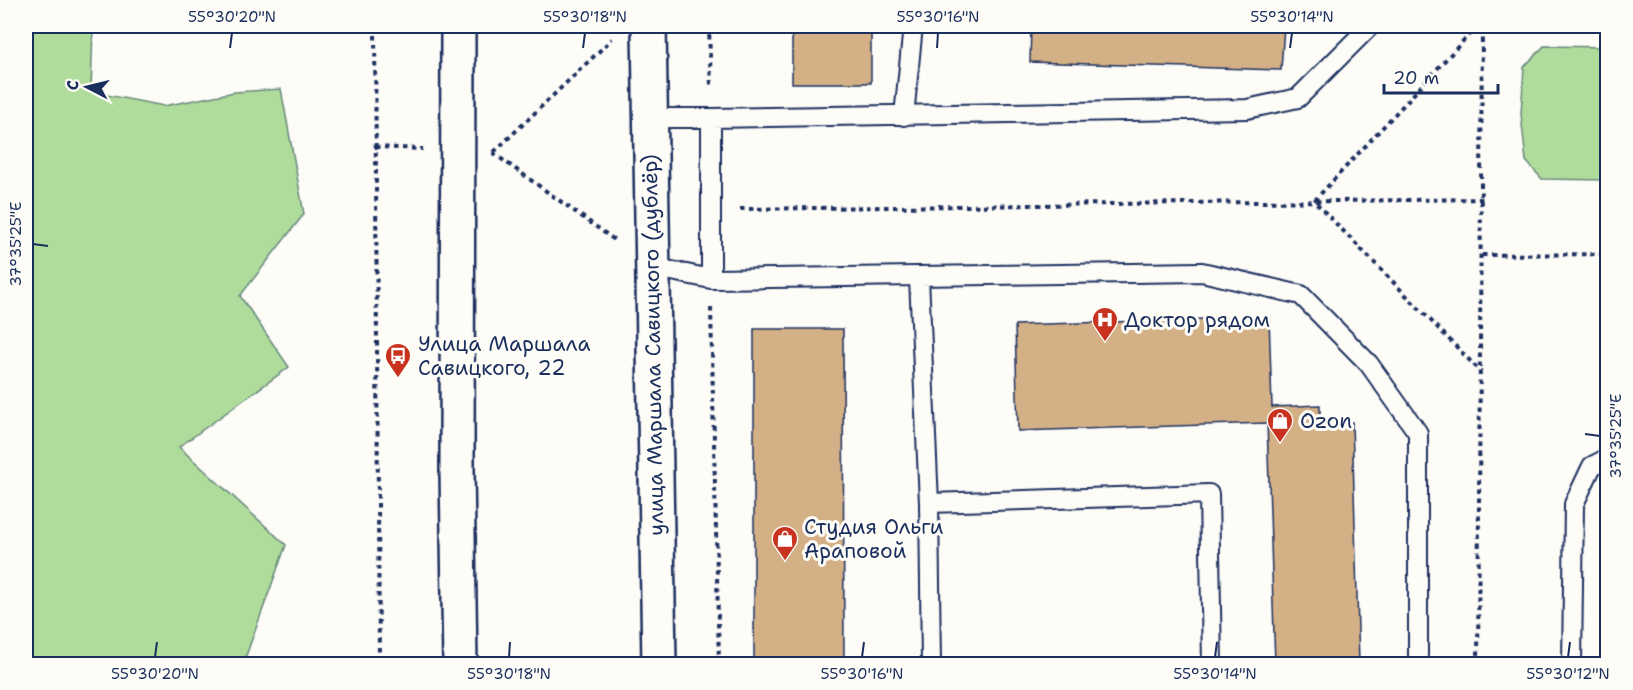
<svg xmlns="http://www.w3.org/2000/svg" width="1633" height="690" font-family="'Shantell Sans',sans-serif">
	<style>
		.green { fill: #b0dc9b; stroke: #66867c; stroke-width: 1.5 }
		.building { fill: #d4b086; stroke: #1b2f5e; stroke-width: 1.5 }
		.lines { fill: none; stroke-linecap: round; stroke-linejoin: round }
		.lane-casing { stroke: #1b2f5e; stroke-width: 22 }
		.street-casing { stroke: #1b2f5e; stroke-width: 38 }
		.secondary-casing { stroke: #1b2f5e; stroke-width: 38 }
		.path { stroke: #1b2f5e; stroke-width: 4; stroke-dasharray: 4.5 4.5; stroke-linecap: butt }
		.lane { stroke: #fdfcf7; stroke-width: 18 }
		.street { stroke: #fdfcf7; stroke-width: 33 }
		.secondary { stroke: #fdfcf7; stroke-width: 33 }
		.ticks { fill: none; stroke: #1b2f5e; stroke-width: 2 }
		.labels { text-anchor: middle; stroke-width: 6; stroke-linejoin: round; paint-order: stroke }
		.poi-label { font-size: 21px; fill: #1b2f5e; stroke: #fdfcf7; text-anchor: start }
		.street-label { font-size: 21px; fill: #1b2f5e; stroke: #fdfcf7 }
		.neatline { fill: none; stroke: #1b2f5e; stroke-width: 2 }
		.ticks-label { font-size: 15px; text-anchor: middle; fill: #1b2f5e }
	</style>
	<rect width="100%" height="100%" fill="#fdfcf7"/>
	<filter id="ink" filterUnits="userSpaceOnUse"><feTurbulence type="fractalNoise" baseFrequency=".0167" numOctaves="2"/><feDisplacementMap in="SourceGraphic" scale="12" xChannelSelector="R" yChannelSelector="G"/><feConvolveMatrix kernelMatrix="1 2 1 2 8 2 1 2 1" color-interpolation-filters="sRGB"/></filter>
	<g filter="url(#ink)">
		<path class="green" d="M26 26H93L91 92 164 106 235 92 281 89 304 214 240 296 289 367 179 447 286 545 243 664H26Z
			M1544 46 1607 47V180L1542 179 1526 161 1521 114 1524 67Z"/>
		<path class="building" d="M792 26H871V83H792Z
			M1031 26H1284L1281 70 1030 62Z
			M1269 317 1272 407 1320 405V423L1352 422 1359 664H1275L1267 423 1018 431 1015 325Z
			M754 329H843L844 664H754Z"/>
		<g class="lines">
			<defs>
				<path id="lane" d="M904 116 913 26
					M649 118H711V279L652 267
					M711 118 1247 109 1298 98 1370 26
					M919 278 929 503
					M711 279 1202 272 1301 295 1369 364 1418 433V664
					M931 664 929 503 1209 494 1212 664
					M1572 664 1574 504 1592 466 1608 458"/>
				<path id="street" d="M649 26 659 664"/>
				<path id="secondary" d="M458 26 457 470 460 664"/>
			</defs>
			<use href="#lane" class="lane-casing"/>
			<use href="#street" class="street-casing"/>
			<use href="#secondary" class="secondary-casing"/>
			<path class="path" d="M375 26 379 664
				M709 26 711 89
				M1477 26 1314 201 1481 372
				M375 147 423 149
				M494 152 612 39
				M493 153 616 241
				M740 209 1483 199
				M1482 255 1608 254
				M711 308 719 664
				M1478 664 1482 26"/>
			<use href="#lane" class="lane"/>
			<use href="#street" class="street"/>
			<use href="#secondary" class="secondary"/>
		</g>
	</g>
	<path class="ticks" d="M230 48 232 33M583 48 585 33M937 48 938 33M1290 48 1292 33M33 244 48 246M1585 434 1600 436M155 657 157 642M509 657 510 642M862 657 864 642M1215 657 1217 642M1568 657 1570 642"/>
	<defs>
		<symbol id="hospital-pin" viewBox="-11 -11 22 30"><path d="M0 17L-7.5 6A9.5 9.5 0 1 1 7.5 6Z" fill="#c8321e" stroke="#fdfcf7"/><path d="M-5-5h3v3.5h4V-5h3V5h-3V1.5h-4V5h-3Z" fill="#fff"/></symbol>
		<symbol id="bus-pin" viewBox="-11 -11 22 30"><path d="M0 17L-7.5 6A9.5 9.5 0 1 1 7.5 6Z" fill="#c8321e" stroke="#fdfcf7"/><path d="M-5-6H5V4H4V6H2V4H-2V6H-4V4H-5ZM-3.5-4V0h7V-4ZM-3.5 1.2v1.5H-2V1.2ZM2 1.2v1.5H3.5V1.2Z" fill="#fff"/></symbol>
		<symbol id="shop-pin" viewBox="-11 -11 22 30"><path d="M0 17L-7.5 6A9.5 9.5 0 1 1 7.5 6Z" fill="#c8321e" stroke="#fdfcf7"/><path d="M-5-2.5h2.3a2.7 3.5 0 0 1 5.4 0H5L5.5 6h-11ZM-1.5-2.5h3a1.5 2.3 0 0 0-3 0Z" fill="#fff"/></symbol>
	</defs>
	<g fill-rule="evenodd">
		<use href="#hospital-pin" x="1090" y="305" width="30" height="40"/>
		<use href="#bus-pin" x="383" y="341" width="30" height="40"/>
		<use href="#shop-pin" x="1265" y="406" width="30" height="40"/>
		<use href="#shop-pin" x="770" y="524" width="30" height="40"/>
	</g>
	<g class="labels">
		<g class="poi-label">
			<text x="1124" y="327">Доктор рядом</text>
			<text x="418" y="351">Улица Маршала<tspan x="418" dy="24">Савицкого, 22</tspan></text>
			<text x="1300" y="428">Ozon</text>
			<text x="804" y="534">Студия Ольги<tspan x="804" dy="24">Араповой</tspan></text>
		</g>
		<g class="street-label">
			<text transform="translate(653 345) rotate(-91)" y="7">улица Маршала Савицкого (дублёр)</text>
		</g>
	</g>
	<rect width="1633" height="690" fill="none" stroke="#fdfcf7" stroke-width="66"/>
	<g transform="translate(87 87) rotate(277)" stroke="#fdfcf7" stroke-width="4.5" paint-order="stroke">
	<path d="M0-4.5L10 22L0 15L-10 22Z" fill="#1b2f5e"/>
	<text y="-9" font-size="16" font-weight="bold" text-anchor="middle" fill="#1b2f5e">С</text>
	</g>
	<path d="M1384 84v9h114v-9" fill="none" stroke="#1b2f5e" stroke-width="3"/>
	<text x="1393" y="84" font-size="18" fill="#1b2f5e" stroke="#fdfcf7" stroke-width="4.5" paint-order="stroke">20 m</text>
	<rect x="33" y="33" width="1567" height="624" class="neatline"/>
	<g class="ticks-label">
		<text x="232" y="22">55°30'20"N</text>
		<text x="585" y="22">55°30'18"N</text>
		<text x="938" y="22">55°30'16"N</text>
		<text x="1292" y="22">55°30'14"N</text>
		<text transform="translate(16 244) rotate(-90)" y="5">37°35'25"E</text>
		<text transform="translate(1616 436) rotate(-90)" y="5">37°35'25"E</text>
		<text x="155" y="679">55°30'20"N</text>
		<text x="509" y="679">55°30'18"N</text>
		<text x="862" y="679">55°30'16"N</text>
		<text x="1215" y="679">55°30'14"N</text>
		<text x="1568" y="679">55°30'12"N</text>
	</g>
</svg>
